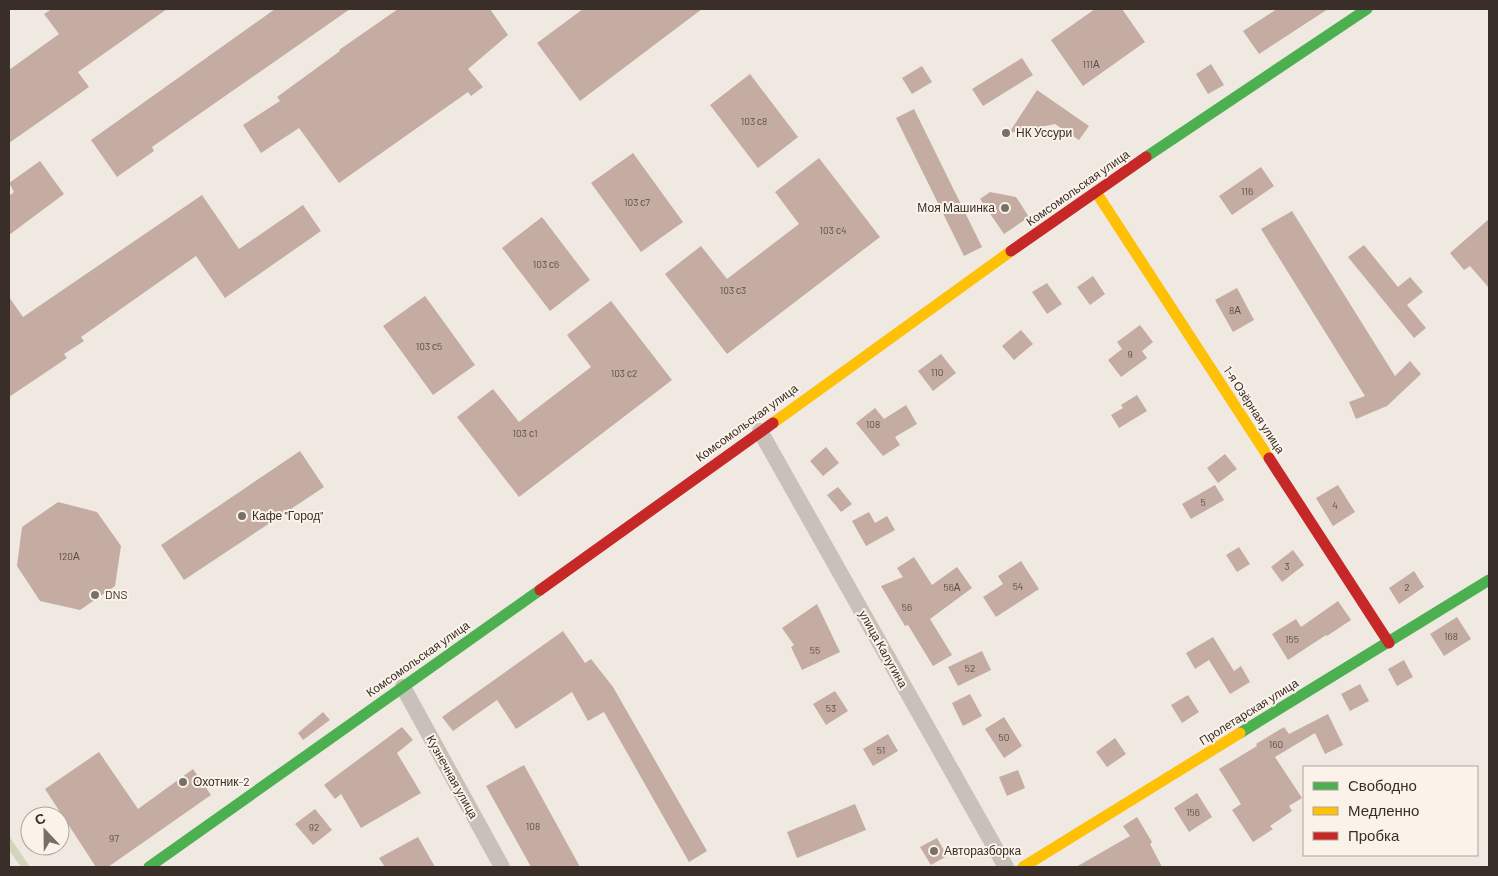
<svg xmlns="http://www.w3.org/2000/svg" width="1498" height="876" font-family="Barlow,sans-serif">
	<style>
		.green { fill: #d0d5bb }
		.building { fill: #c4aca2 }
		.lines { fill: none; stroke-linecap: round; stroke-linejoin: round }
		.street { stroke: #c8c1ba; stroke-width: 16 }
		.fast { stroke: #4caf50; stroke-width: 11 }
		.slow { stroke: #ffc107; stroke-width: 11 }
		.jam { stroke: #c62828; stroke-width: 11 }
		.poi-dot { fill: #796f69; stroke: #fbf3ea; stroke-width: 2 }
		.labels { text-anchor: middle; stroke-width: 4; stroke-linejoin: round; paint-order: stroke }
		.number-label { font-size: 10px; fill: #5c4e46 }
		.poi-label { font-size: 12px; fill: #392e28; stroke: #fbf3ea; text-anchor: start }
		.street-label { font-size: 12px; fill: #392e28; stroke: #fbf3ea }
	</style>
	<rect width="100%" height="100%" fill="#efe9e2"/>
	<path class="green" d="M9 836 30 867H21L9 850Z"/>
	<path class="building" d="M52 9H167L78 72 89 87 9 143V70L59 34 44 14Z
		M275 9H350L152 147 154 151 117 177 91 140Z
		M398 9H490L508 35 468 69 483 87 471 96 468 92 339 183 299 128 261 153 243 125 280 101 277 97 340 51 339 50Z
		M583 9H702L580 101 537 43Z
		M1095 9H1122L1145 42 1083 86 1051 40Z
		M1277 9H1328L1259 54 1243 31Z
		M1022 58 1033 75 983 106 972 89Z
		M1211 64 1224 85 1208 94 1196 74Z
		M922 66 932 82 912 94 902 78Z
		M750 74 798 137 758 168 710 105Z
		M1037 90 1089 126 1079 140 1055 124 1009 133Z
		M914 109 982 247 964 256 896 118Z
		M633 153 683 222 641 252 591 183Z
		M819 158 880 237 727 354 665 274 701 246 727 279 799 224 775 192Z
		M40 161 64 194 9 235V196L14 192 9 183Z
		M1261 167 1274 186 1232 215 1219 196Z
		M990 192 1016 197 1029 217 1004 234 980 199Z
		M202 195 239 249 303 205 321 231 225 298 196 256 81 337 84 341 64 354 67 358 9 397V297L23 317Z
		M1292 211 1395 376 1410 361 1421 374 1387 406 1356 419 1349 402 1365 396 1261 229Z
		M542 217 590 280 550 311 502 248Z
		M1489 219V288L1470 266 1464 270 1450 253Z
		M1364 245 1398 287 1410 277 1423 292 1407 305 1426 328 1414 338 1348 257Z
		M1093 276 1105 294 1090 305 1077 287Z
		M1047 283 1062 304 1047 314 1032 292Z
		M1237 288 1254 320 1233 332 1215 300Z
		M425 296 475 365 433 395 383 326Z
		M611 301 672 380 519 497 457 417 493 389 519 422 591 367 567 335Z
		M1140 325 1153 342 1142 351 1147 358 1121 377 1108 360 1122 349 1117 342Z
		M1021 330 1033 344 1014 360 1002 346Z
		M941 354 956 373 933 391 918 371Z
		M1137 395 1147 411 1119 428 1111 415 1123 408 1121 405Z
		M906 405 917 424 895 437 900 445 883 456 856 423 875 408 884 419Z
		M826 447 839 463 823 476 810 461Z
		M300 451 324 487 184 580 161 545Z
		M1225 454 1237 469 1218 483 1207 468Z
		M1215 485 1224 500 1191 519 1182 504Z
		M1338 485 1355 512 1333 526 1316 498Z
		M838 487 852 504 841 512 827 495Z
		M58 502 97 512 121 546 115 586 80 610 40 601 17 566 22 527Z
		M869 512 875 523 887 516 895 530 866 546 852 521Z
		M1239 547 1250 564 1237 572 1226 555Z
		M1293 550 1304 565 1282 582 1271 567Z
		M914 557 932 585 957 567 972 588 930 619 952 655 933 666 908 625 905 626 881 586 903 577 897 568Z
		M1021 561 1039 589 996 617 983 597 1003 584 998 576Z
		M1414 571 1424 587 1399 604 1389 588Z
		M1338 601 1351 620 1327 636 1326 635 1288 660 1272 634 1296 619 1301 627Z
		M817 604 840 652 802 670 791 647 794 645 782 628Z
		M1457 617 1471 639 1444 656 1430 634Z
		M563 631 585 663 591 659 613 687 707 851 689 862 604 712 588 721 572 692 516 729 497 700 453 731 442 717Z
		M1213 637 1234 671 1241 666 1250 682 1230 694 1209 660 1195 669 1186 653Z
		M982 651 991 670 958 686 948 667Z
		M1404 660 1413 677 1397 686 1388 669Z
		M1360 684 1369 701 1350 711 1341 694Z
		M835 691 848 711 826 725 813 704Z
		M970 694 982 716 963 726 952 703Z
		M1188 695 1199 712 1182 723 1171 705Z
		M323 712 330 720 303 740 298 733Z
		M1328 714 1343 745 1325 754 1315 733 1275 757 1302 798 1289 806 1292 811 1270 826 1273 829 1253 842 1232 810 1241 804 1219 769 1257 746 1256 744 1284 727 1289 734Z
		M1004 717 1022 746 1004 758 985 729Z
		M402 727 413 740 397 753 421 793 361 828 341 794 335 799 324 785Z
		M888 734 898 751 873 766 863 749Z
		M1115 738 1126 754 1107 767 1096 752Z
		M99 752 138 809 193 769 211 795 108 867H96L45 789Z
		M524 765 580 867H531L486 786Z
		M1018 770 1025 788 1007 796 999 777Z
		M1197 793 1212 817 1189 832 1174 808Z
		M855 804 866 830 797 858 787 832Z
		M315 809 332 830 313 845 295 824Z
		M1137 817 1152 842 1150 844 1162 867H1076L1130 836 1123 826Z
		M418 837 435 867H385L379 858Z
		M937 838 947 856 931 865 920 847Z"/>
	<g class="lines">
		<path class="street" d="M760 431 1006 867
			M403 687 502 867"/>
		<path class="fast" d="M1146 157 1367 9
			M1240 733 1489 580
			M149 867 540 590"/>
		<path class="slow" d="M1096 192 1269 458
			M773 423 1011 251
			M1023 867 1240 733"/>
		<path class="jam" d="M1011 251 1146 157
			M1269 458 1389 643
			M540 590 773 423"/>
	</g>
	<g class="poi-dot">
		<circle cx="1006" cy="133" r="5"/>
		<circle cx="1005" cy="208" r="5"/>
		<circle cx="242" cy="516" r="5"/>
		<circle cx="95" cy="595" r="5"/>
		<circle cx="183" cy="782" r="5"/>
		<circle cx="934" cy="851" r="5"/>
	</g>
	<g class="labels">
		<g class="number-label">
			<text x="1091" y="68">111А</text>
			<text x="754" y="125">103 с8</text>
			<text x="1247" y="195">116</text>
			<text x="637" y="206">103 с7</text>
			<text x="833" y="234">103 с4</text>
			<text x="546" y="268">103 с6</text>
			<text x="733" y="294">103 с3</text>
			<text x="1235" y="314">8А</text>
			<text x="429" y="350">103 с5</text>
			<text x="1130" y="358">9</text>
			<text x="937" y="376">110</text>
			<text x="624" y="377">103 с2</text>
			<text x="873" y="428">108</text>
			<text x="525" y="437">103 с1</text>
			<text x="1203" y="506">5</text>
			<text x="1335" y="509">4</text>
			<text x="69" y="560">120А</text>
			<text x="1287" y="570">3</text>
			<text x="1018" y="590">54</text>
			<text x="952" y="591">56А</text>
			<text x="1407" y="591">2</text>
			<text x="907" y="611">56</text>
			<text x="1451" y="640">168</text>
			<text x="1292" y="643">155</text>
			<text x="815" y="654">55</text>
			<text x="970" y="672">52</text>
			<text x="831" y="712">53</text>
			<text x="1004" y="741">50</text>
			<text x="1276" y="748">160</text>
			<text x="881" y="754">51</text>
			<text x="1193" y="816">156</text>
			<text x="533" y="830">108</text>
			<text x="314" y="831">92</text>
			<text x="114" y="842">97</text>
		</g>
		<g class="poi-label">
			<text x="1016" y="137">НК Уссури</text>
			<text x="995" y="212" text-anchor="end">Моя Машинка</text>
			<text x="252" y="520">Кафе "Город"</text>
			<text x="105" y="599">DNS</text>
			<text x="193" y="786">Охотник-2</text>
			<text x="944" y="855">Авторазборка</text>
		</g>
		<g class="street-label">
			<text transform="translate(1078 188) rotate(-35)" y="4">Комсомольская улица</text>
			<text transform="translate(1254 410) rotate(57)" y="4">1-я Озёрная улица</text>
			<text transform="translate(747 423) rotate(-36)" y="4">Комсомольская улица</text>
			<text transform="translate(883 649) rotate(61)" y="4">улица Калугина</text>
			<text transform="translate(418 659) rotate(-35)" y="4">Комсомольская улица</text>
			<text transform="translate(1249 712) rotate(-32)" y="4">Пролетарская улица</text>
			<text transform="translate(452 777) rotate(61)" y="4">Кузнечная улица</text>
		</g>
	</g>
	<rect width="1498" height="876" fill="none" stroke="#392e28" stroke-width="20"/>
	<rect x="1303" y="766" width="175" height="90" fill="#fbf3ea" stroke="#ada49c"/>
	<rect x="1313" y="782" width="25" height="8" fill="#4caf50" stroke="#ada49c"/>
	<text x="1348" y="791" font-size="15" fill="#392e28">Свободно</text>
	<rect x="1313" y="807" width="25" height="8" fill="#ffc107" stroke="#ada49c"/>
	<text x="1348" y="816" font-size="15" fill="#392e28">Медленно</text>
	<rect x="1313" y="832" width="25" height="8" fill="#c62828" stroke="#ada49c"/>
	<text x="1348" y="841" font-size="15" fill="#392e28">Пробка</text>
	<g transform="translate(45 831) rotate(338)"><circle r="24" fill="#fbf3ea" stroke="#ada49c"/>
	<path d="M0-4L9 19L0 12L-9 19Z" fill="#796f69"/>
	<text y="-8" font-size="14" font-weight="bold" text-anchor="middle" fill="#392e28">С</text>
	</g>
</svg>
